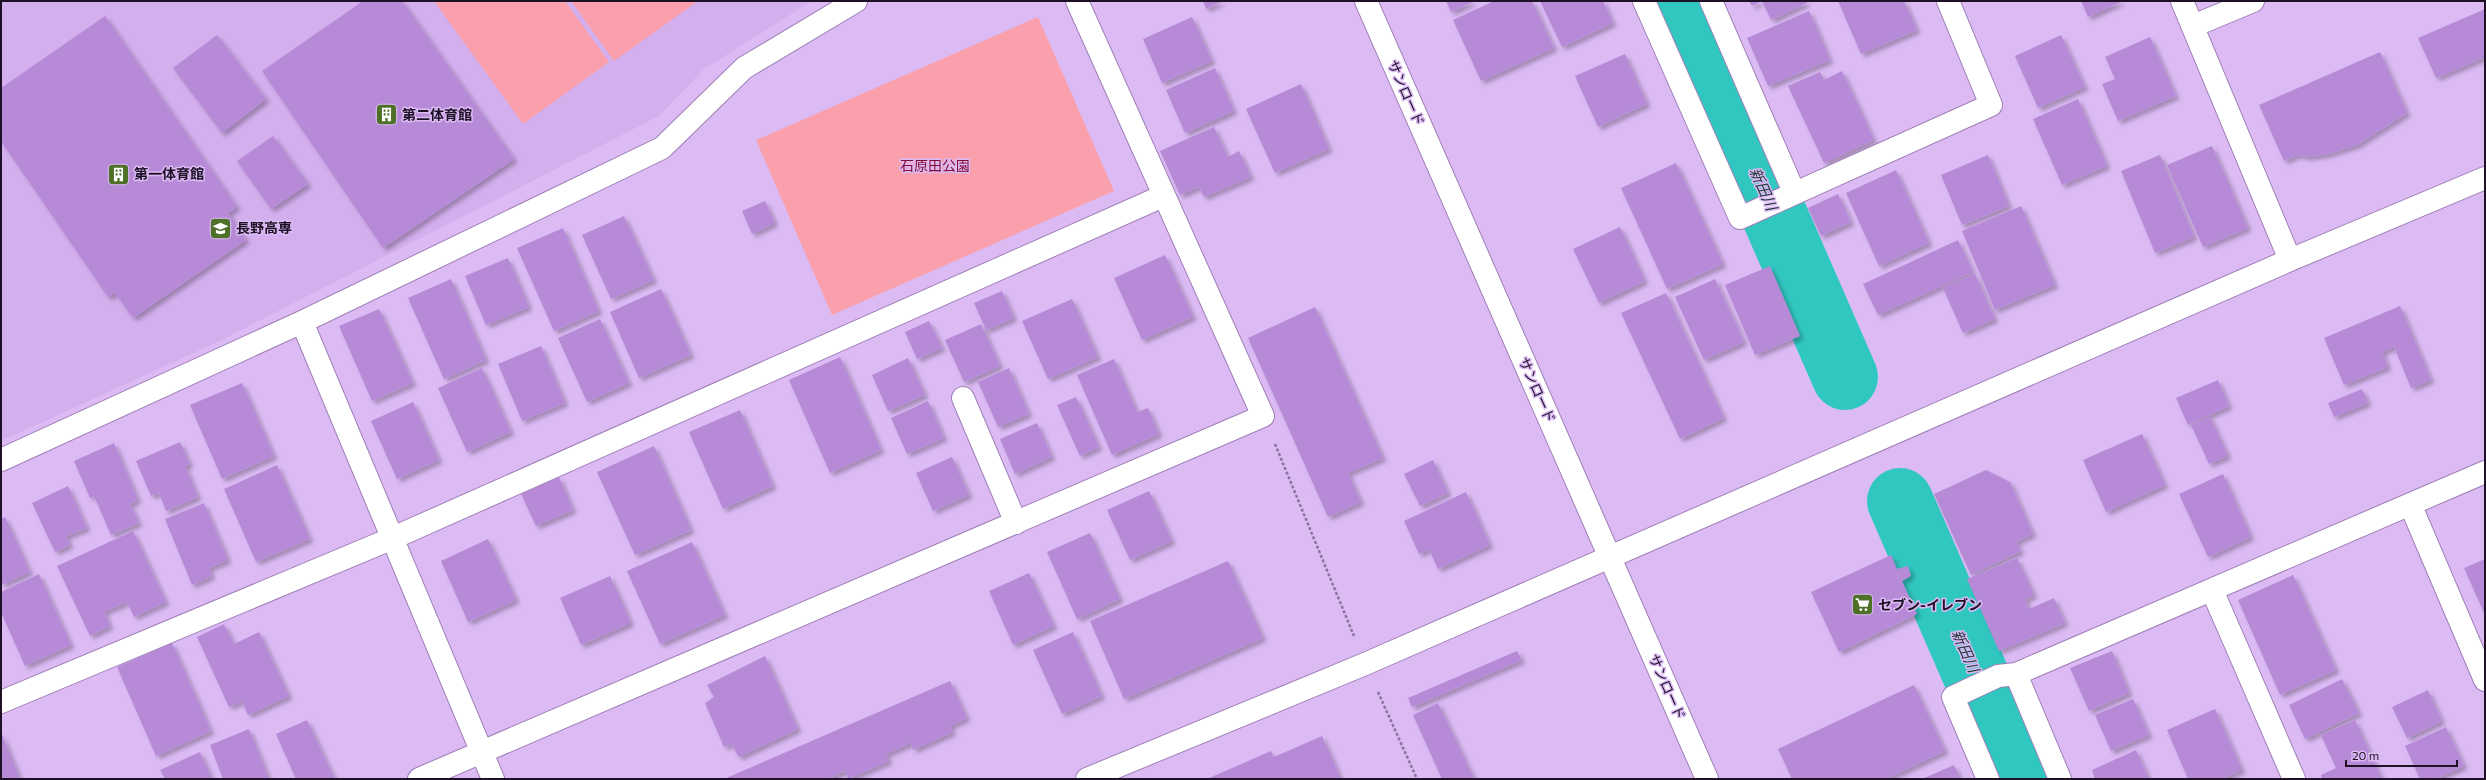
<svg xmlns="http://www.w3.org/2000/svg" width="2486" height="780" font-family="Commissioner,'Noto Sans JP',sans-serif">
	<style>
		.built { fill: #d3afee }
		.green { fill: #f9a0ac }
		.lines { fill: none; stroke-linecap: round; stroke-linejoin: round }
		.river { stroke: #31c7c1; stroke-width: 66 }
		.building { fill: #b78ad7; filter: url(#shadow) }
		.minor-casing { stroke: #9f7fb6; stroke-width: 24 }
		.path { stroke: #8c739d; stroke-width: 2.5; stroke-dasharray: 3 2; stroke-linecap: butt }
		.minor { stroke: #fff; stroke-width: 22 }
		.labels { text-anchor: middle; stroke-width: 3; stroke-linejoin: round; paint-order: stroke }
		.street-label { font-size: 14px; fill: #1e1126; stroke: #dcbbf5 }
		.poi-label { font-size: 14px; font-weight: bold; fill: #1e1126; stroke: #dcbbf5; text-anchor: start }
		.park-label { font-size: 14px; fill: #820832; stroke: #dcbbf5 }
		.water-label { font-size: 15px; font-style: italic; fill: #1d3533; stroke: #dcbbf5 }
	</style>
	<defs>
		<filter id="shadow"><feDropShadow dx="3.5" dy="3.5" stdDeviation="2" flood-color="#0004"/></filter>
	</defs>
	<rect width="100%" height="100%" fill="#dcbbf5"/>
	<path class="built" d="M1 1H812L704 69 659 116 222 340 1 441Z"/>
	<path class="green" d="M434 1H565L609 62 523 124Z
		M571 1H698L614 61Z
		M1038 17 1114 191 832 315 756 140Z"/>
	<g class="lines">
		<path class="river" d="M1681 1 1845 377
			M1900 501 2021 779"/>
	</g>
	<path class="building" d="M363 1H402L514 159 383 248 262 71Z
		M1203 1H1223L1206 9Z
		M1446 1H1475L1451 12Z
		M1494 1H1532L1554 48 1481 81 1453 20Z
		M1540 1H1603L1613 23 1562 47Z
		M1749 1H1806L1807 3 1771 20 1762 1 1752 6Z
		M1838 1H1904L1917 30 1861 54Z
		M2081 1H2123L2088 17Z
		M2485 9V57L2436 78 2418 38Z
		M1809 11 1830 60 1768 86 1747 38Z
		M105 16 237 207 228 213 246 240 133 318 115 293 108 297 1 141V88Z
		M1192 17 1212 61 1162 83 1143 39Z
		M217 35 266 99 222 133 173 68Z
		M2061 35 2085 87 2038 108 2015 56Z
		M2150 37 2176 96 2118 121 2102 84 2115 79 2105 57Z
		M2380 52 2407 113 2357 145 2328 154 2308 157 2297 155 2284 161 2259 105Z
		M1625 54 1647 104 1598 127 1575 76Z
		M1215 68 1234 111 1185 133 1166 90Z
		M1842 71 1874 140 1824 163 1788 86 1820 72 1824 80Z
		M1301 84 1329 149 1275 173 1246 109Z
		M2078 99 2107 166 2062 185 2033 119Z
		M1214 127 1228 157 1239 151 1251 177 1204 197 1199 187 1180 195 1160 151Z
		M273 136 308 184 271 209 237 161Z
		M2212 146 2248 228 2203 247 2167 165Z
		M1988 155 2009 206 1962 225 1941 175Z
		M2160 155 2194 237 2155 253 2121 171Z
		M1676 163 1723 264 1667 289 1621 188Z
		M1896 170 1929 243 1879 266 1846 193Z
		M1838 194 1851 222 1821 236 1808 208Z
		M765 201 775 223 752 234 742 211Z
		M2021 206 2055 285 1995 310 1962 231Z
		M624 216 654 280 611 299 582 235Z
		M1620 227 1645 281 1599 303 1573 249Z
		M563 228 599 311 554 331 517 248Z
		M1958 240 1973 272 1878 315 1863 284Z
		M1165 255 1193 317 1142 340 1114 278Z
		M508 258 529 307 486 325 465 276Z
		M1770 266 1800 336 1755 355 1725 285Z
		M1975 274 1995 319 1963 333 1943 288Z
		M451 279 486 360 444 379 408 298Z
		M1715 279 1744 342 1704 360 1675 297Z
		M661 289 691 355 639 378 610 312Z
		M1002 291 1014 318 986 330 974 303Z
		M1666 293 1724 418 1680 439 1621 313Z
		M1072 299 1098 357 1048 379 1022 321Z
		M2400 306 2431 380 2411 388 2394 347 2382 352 2388 367 2344 385 2324 338Z
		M1315 307 1383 458 1348 473 1361 502 1328 517 1248 338Z
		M379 309 413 383 372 401 339 326Z
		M600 319 629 383 587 402 558 338Z
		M929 321 942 348 917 359 905 332Z
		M981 324 1000 366 964 382 945 340Z
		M541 346 565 403 522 421 498 364Z
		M840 357 881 450 830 473 789 380Z
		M908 358 925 395 888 411 872 375Z
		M1114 359 1137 412 1148 408 1159 434 1112 455 1077 375Z
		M482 368 511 432 467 452 438 388Z
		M1009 368 1029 414 998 427 978 382Z
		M2218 380 2229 406 2188 425 2176 398Z
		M242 383 274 456 222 479 190 405Z
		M2362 389 2368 403 2334 417 2328 403Z
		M1076 397 1099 447 1080 456 1057 405Z
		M928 401 944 438 907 454 891 418Z
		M413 402 439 460 397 479 371 421Z
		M740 410 773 486 723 509 689 432Z
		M2210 417 2228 456 2209 464 2191 425Z
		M1037 423 1052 457 1015 474 1000 439Z
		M2142 434 2165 485 2106 512 2083 460Z
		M180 442 190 464 185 466 198 497 166 511 159 493 151 496 136 461Z
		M114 443 138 500 130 504 139 523 111 535 94 496 90 498 74 461Z
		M654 446 691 530 635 555 597 472Z
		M952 457 969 495 933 511 916 473Z
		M1433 460 1448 493 1420 506 1404 474Z
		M277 465 310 539 256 562 224 489Z
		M1986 470 2010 482 2033 534 2016 542 2021 551 1971 575 1934 494Z
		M2223 474 2251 537 2208 557 2179 494Z
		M559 477 573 510 536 526 521 494Z
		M68 486 87 528 66 536 70 545 55 552 32 503Z
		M1149 491 1172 541 1130 560 1107 510Z
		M1466 492 1490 545 1438 569 1429 549 1419 554 1404 521Z
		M204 503 228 560 209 568 212 576 192 585 165 519Z
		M5 517 30 572 1 585V519Z
		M133 531 166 602 134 617 127 602 104 612 110 626 90 636 57 566Z
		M1090 533 1120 599 1077 619 1047 552Z
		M488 539 516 600 468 622 441 561Z
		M692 542 725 615 660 644 627 571Z
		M1891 555 1897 569 1908 566 1911 576 1902 581 1917 614 1839 652 1811 592Z
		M2017 558 2034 595 2025 599 2029 609 2054 598 2065 623 1999 651 1967 579Z
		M2485 559V615L2464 568Z
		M1228 561 1263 638 1124 699 1090 621Z
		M1029 573 1054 626 1013 645 989 591Z
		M39 574 71 645 25 666 1 612V592Z
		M2293 575 2336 670 2280 695 2238 600Z
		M610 576 631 623 581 645 560 598Z
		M224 624 234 644 259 632 289 696 248 715 242 701 229 707 197 637Z
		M1073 632 1102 696 1062 714 1033 650Z
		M172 643 211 731 156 756 117 667Z
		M1517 651 1522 660 1412 707 1408 698Z
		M2112 651 2129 693 2089 711 2070 668Z
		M765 656 798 729 739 757 731 744 724 747 705 703 714 697 707 685Z
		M2342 679 2359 713 2305 739 2289 705Z
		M950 681 967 718 950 726 953 732 913 750 911 743 886 754 889 761 848 779 845 771 827 779H724Z
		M1914 685 1945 751 1886 779H1792L1778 749Z
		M2428 690 2442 721 2407 738 2392 707Z
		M2133 699 2149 735 2111 751 2095 715Z
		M1438 703 1474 779H1442L1413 715Z
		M2215 709 2242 770 2222 779H2188L2167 730Z
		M307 720 334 778 332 779H296L276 734Z
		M2355 720 2382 779H2322L2321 775 2336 768 2321 735Z
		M2446 727 2464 766 2435 779H2420L2405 746Z
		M249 729 269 779H223L210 745Z
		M1 732 20 779H1Z
		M1322 736 1341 779H1207L1271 751 1274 757Z
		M2136 750 2149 779H2095L2092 770Z
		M200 752 212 779H165L160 770Z
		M1954 765 1960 779H1922Z"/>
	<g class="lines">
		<defs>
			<path id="minor" d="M1366 1 1707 779
				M1644 1 1740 218 1991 105 1948 1
				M1711 1 1794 192
				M2182 1 2290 260
				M2193 26 2253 1
				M302 322 493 779
				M963 398 1016 523
				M1 460 302 322 662 148 744 68 856 1
				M2410 504 2485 680
				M2212 590 2294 779
				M1 702 393 538 1163 196
				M419 779 1263 416 1077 1
				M1087 779 1365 664 2290 260 2485 178
				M1988 779 1953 697 1998 676 2016 674
				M2060 779 2016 674 2485 472"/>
		</defs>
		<use href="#minor" class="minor-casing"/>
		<path class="path" d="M1275 444 1354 636
			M1378 692 1417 779"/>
		<use href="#minor" class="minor"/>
	</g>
	<defs>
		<symbol id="building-square" viewBox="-11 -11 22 22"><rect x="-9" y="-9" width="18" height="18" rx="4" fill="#4e7027" stroke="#dcbbf5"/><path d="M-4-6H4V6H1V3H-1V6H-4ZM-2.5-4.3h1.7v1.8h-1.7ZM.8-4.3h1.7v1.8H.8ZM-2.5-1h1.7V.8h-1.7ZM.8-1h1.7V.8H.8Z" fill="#fff"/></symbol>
		<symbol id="university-square" viewBox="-11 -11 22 22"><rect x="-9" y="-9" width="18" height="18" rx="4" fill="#4e7027" stroke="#dcbbf5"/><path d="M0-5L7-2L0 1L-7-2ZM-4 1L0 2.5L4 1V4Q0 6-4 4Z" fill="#fff"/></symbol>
		<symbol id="supermarket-square" viewBox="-11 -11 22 22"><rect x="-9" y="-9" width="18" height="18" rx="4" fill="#4e7027" stroke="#dcbbf5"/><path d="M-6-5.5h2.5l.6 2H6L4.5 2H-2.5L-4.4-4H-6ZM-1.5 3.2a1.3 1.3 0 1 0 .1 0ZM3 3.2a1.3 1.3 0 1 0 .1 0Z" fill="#fff"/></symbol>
	</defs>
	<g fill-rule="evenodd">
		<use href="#building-square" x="374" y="102" width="25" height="25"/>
		<use href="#building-square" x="106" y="162" width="25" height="25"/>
		<use href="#university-square" x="208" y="216" width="25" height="25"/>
		<use href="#supermarket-square" x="1850" y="592" width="25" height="25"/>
	</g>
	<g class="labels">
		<g class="street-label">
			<text transform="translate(1406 93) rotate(66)" y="5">サンロード</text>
			<text transform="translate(1537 390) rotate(66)" y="5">サンロード</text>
			<text transform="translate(1667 687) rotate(66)" y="5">サンロード</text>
		</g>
		<g class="poi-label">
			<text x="402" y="120">第二体育館</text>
			<text x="134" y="179">第一体育館</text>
			<text x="236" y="233">長野高専</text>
			<text x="1878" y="610">セブン-イレブン</text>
		</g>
		<g class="park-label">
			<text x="935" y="171">石原田公園</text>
		</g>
		<g class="water-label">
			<text transform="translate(1763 189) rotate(66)" y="5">新田川</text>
			<text transform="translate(1965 651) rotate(66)" y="5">新田川</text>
		</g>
	</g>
	<rect width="2486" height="780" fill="none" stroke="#1e1126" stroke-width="4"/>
	<path d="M2346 760v6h111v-6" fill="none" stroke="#1e1126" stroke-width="2"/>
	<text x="2352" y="760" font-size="12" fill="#1e1126" stroke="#dcbbf5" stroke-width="3" paint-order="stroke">20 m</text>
</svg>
